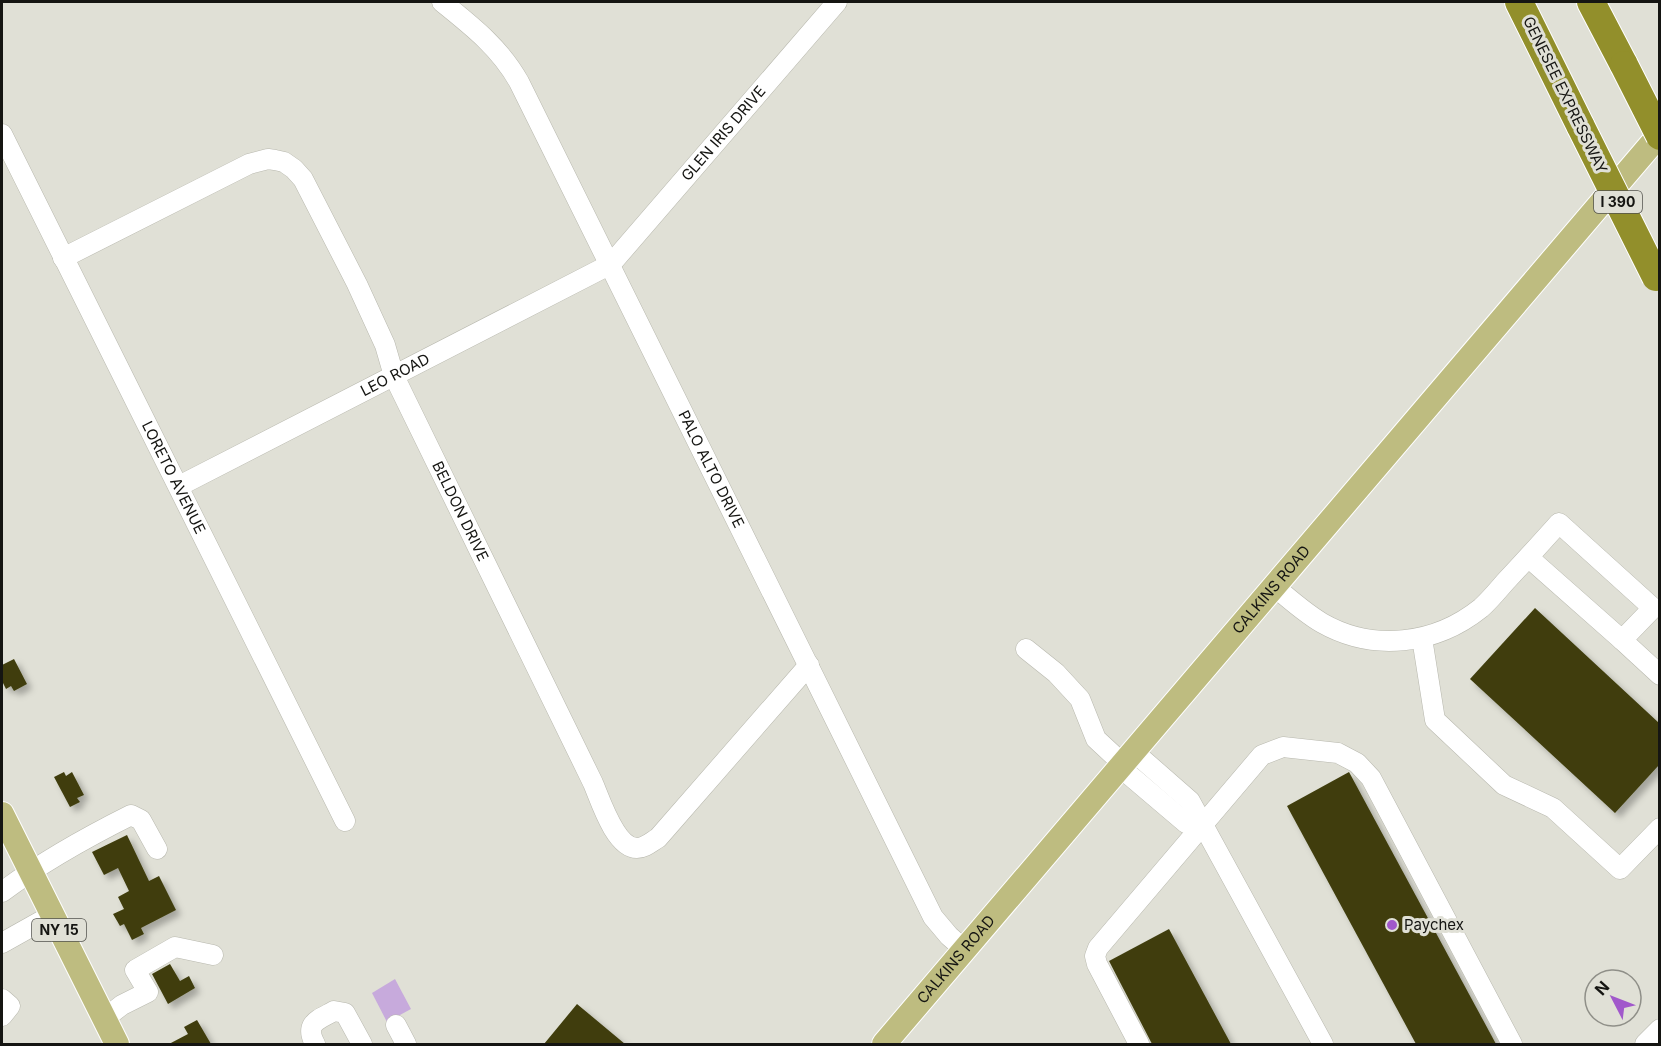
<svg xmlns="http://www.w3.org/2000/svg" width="1661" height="1046" font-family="Inter,sans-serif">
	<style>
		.green { fill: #c7aadc }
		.building { fill: #3f3d0c; filter: url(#shadow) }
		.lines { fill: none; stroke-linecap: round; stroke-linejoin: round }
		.minor-casing { stroke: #b8b8ae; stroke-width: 21 }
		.major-casing { stroke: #fff; stroke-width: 26 }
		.highway-casing { stroke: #fff; stroke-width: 30 }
		.minor { stroke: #fff; stroke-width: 20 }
		.major { stroke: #bebc80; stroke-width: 24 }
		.highway { stroke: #928f2b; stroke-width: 28 }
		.highway-bridge-casing { stroke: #fff; stroke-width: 30; stroke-linecap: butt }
		.highway-bridge { stroke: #928f2b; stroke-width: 28 }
		.poi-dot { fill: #a158cb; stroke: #e0e0d6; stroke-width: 2 }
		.labels { text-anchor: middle; stroke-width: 6; stroke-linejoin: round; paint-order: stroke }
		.shield { fill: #e0e0d6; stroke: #52524d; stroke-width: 1.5 }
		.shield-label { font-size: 14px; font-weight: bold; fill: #151512 }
		.street-label { font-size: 15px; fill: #151512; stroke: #e0e0d6 }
		.poi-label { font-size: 15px; fill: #151512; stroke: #e0e0d6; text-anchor: start }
	</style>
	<defs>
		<filter id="shadow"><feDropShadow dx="5" dy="5" stdDeviation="3" flood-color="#0004"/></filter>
	</defs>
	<rect width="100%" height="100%" fill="#e0e0d6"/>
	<path class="green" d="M395 979 411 1009 387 1022 372 993Z"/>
	<path class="building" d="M1535 608 1659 723V765L1615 813 1470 679Z
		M14 659 27 684 14 691 11 686 6 689 2 681V665Z
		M64 772 66 776 72 772 84 795 77 798 80 802 70 807 54 777Z
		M1349 772 1496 1044H1416L1287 806Z
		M127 835 149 881 159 876 176 910 141 928 144 934 132 940 124 924 120 926 113 914 124 909 118 897 129 891 118 868 104 875 92 852Z
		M1169 929 1231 1044H1152L1151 1042 1109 961Z
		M170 964 180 981 189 976 195 988 168 1004 152 974Z
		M577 1004 625 1044H544Z
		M197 1020 211 1044H169L188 1034 184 1027Z"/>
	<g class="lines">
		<defs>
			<g id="minor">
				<path id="s1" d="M442 2C472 26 500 48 519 82L933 917 949 936 965 950"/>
				<path id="s2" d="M2 134 345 821"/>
				<path id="s3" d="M63 258 249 164 268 159 275 160 284 162 294 169 303 179 357 284 385 345 394 376 593 783C600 799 615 848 637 848 645 848 651 842 658 838L809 665"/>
				<path id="s4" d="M179 486 611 264 837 2"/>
				<path d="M1274 586C1289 599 1305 613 1322 623 1373 652 1435 645 1481 608 1490 600 1498 590 1506 581 1524 562 1541 543 1559 523L1653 608 1622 640 1528 557"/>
				<path d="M1422 638 1435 720 1504 785 1553 808 1620 869 1660 828"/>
				<path d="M1622 640 1660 675"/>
				<path d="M1026 649 1056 673 1080 699 1096 739 1123 764"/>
				<path d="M1134 752 1190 801 1323 1044"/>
				<path d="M1120 767 1186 823 1203 825"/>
				<path d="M2 892C42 862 85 838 131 815L141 820 157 849"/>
				<path d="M2 943 52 915"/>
				<path d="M2 999 10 1006 2 1016"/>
				<path d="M104 1019 122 1005 148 992 135 970 175 947 213 955"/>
				<path d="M396 1025 406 1044"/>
				<path d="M315 1044C304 1023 318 1020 334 1011L345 1013 362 1044"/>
				<path d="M1139 1044 1097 964 1095 956 1098 948 1262 755 1283 747 1338 753 1357 763 1371 778 1512 1044"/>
				<path d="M1645 1044 1660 1029"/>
			</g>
			<g id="major">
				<path d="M2 814 117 1044"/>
				<path id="s5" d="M884 1044 1660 134"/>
			</g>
			<path id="highway" d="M1519 2 1581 127
				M1591 2 1624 65"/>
		</defs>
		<use href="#minor" class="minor-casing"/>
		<use href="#major" class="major-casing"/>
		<use href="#highway" class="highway-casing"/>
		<use href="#minor" class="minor"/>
		<use href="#major" class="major"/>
		<use href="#highway" class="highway"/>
		<defs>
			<path id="highway-bridge" d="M1624 65 1660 136
				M1581 127 1656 277"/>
		</defs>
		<use href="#highway-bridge" class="highway-bridge-casing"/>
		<use href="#highway-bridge" class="highway-bridge"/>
	</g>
	<circle class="poi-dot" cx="1392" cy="925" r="6"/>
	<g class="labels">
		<g class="shield">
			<rect x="1594" y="191" width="48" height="22" rx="4.5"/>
			<rect x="32" y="919" width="54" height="22" rx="4.5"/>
		</g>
		<g class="shield-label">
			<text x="1618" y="207">I 390</text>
			<text x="59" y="935">NY 15</text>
		</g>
		<g class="street-label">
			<text transform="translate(1565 95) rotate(64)" y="5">GENESEE EXPRESSWAY</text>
			<text dy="5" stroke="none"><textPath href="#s4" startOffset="658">GLEN IRIS DRIVE</textPath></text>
			<text dy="5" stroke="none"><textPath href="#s4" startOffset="243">LEO ROAD</textPath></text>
			<text dy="5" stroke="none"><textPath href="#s1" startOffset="544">PALO ALTO DRIVE</textPath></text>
			<text dy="5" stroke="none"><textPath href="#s2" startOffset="384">LORETO AVENUE</textPath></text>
			<text dy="5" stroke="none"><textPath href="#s3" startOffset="638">BELDON DRIVE</textPath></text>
			<text dy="5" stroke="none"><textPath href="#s5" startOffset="597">CALKINS ROAD</textPath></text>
			<text dy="5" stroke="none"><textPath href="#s5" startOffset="111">CALKINS ROAD</textPath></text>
		</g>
		<g class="poi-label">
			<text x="1404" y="930">Paychex</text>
		</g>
	</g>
	<rect width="1661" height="1046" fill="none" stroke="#151512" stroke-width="6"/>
	<g transform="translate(1613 998) rotate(312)"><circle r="28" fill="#e0e0d6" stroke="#8f8f88" stroke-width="1.5"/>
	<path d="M0-4.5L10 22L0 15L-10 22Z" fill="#a158cb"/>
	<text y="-9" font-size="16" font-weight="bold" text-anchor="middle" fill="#151512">N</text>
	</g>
</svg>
